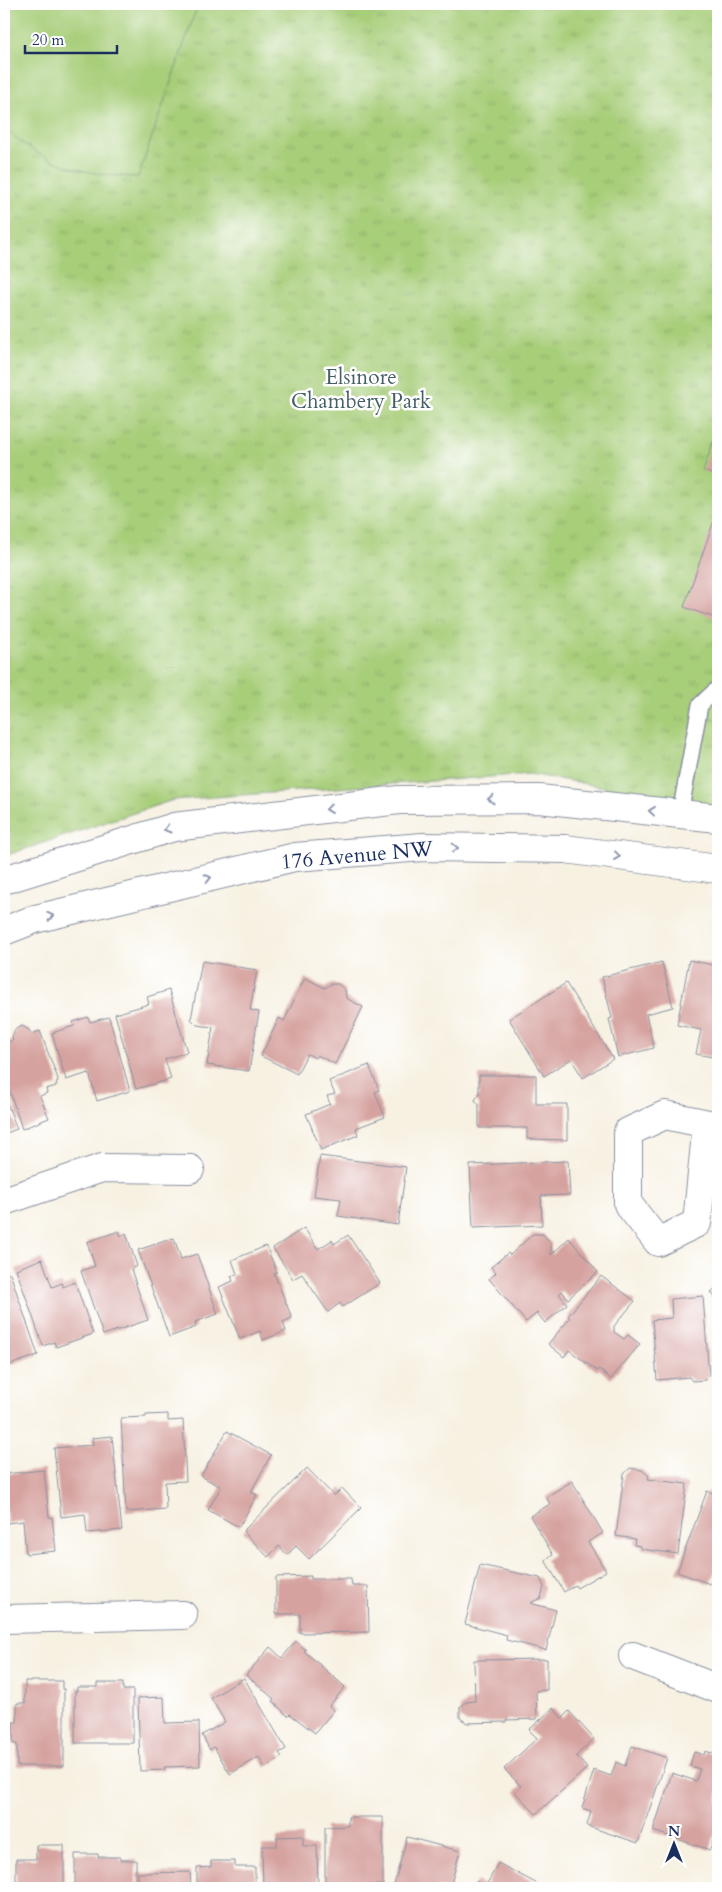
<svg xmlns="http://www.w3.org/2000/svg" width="722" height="1892" font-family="Cardo,serif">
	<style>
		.park { fill: url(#park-tufts); stroke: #617e6c }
		.pitch { fill: #a7ce79; stroke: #617e6c }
		.building { fill: #d5a29f }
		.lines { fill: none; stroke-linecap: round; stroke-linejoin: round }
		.lane-casing { stroke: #8990a0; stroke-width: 18 }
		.street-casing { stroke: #8990a0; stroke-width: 30 }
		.secondary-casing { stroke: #8990a0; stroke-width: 30 }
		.lane { stroke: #fff; stroke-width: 15 }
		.street { stroke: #fff; stroke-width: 28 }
		.secondary { stroke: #fff; stroke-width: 28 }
		.oneway { stroke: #8d97ae }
		.labels { text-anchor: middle; stroke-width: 5; stroke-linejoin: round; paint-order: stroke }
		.park-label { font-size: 21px; fill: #455f66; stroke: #fff }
		.street-label { font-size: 21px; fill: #1b2f5e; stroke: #fff }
	</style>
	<defs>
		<pattern id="park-tufts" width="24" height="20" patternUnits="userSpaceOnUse" patternTransform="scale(1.25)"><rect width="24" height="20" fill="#a7ce79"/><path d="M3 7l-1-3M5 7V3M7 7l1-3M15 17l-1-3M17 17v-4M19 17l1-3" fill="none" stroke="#8fb16b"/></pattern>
	</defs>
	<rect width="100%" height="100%" fill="#fff"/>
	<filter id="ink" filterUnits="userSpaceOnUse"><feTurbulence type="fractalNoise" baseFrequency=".02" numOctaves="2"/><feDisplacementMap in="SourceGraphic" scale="10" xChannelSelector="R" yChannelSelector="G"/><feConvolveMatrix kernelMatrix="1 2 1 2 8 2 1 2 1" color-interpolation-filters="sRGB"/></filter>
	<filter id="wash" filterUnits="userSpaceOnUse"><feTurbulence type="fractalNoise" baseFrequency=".0096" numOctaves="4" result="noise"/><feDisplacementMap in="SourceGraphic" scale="20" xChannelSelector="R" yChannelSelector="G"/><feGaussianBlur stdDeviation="1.12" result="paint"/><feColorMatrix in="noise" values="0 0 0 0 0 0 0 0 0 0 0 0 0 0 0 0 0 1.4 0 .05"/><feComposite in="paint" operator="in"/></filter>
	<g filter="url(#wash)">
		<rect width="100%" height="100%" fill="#f7f1e2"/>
		<path class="park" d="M4 4H718V807L530 774 173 800 4 856Z"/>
		<path class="pitch" d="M4 4H198L138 177C87 176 41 164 4 127Z"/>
		<g id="blocks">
			<path class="building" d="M718 428V476L703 471Z
				M718 509V619L684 607Z
				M689 960 718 966V1058L696 1054 701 1030 677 1025Z
				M202 961 257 970 250 1010 259 1012 249 1071 207 1065 213 1027 197 1025 191 1019Z
				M662 962 673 1007 646 1014 654 1048 618 1057 609 1019 612 1018 602 977Z
				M305 978 325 988 331 984H338L345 990 346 998 363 1007 335 1064 317 1055 316 1058 307 1054 297 1074 261 1056 279 1018 284 1021Z
				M566 983 613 1059 583 1078 571 1059 544 1076 509 1019Z
				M169 990 187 1052 165 1059 171 1079 136 1089 115 1014 149 1004 147 997Z
				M88 1017 90 1022 109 1017 130 1091 97 1101 89 1073 66 1080 52 1033 74 1026 73 1022Z
				M22 1026 29 1030 31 1034 40 1031 58 1079 56 1086 46 1089 47 1093 40 1096 49 1118 22 1129 8 1086 10 1085 4 1067V1044L13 1040 12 1037 15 1029Z
				M369 1065 379 1090 375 1092 385 1117 356 1128 358 1135 321 1150 306 1114 330 1104 327 1096 335 1094 329 1081Z
				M479 1075H536V1104H567V1140L527 1139V1128H479V1105L475 1100 479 1094Z
				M4 1095 17 1129 4 1134Z
				M320 1156 406 1167 398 1225 338 1216 341 1199 314 1196Z
				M568 1161 570 1195 541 1196 542 1225 473 1228 470 1165Z
				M304 1228 318 1249 332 1240 334 1244 348 1235 380 1283 343 1307 340 1303 328 1312 302 1274 293 1279 273 1248Z
				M119 1231 121 1236 126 1233 137 1266 131 1269 148 1320 103 1335 81 1271 95 1266 87 1242Z
				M533 1234H543L551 1243V1255L569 1238 598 1272 568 1299 562 1291 559 1294 567 1304 545 1323 537 1313 526 1322 489 1279 496 1273 491 1267 508 1253 510 1255Z
				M174 1238 181 1259 197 1254 218 1314 195 1322 196 1327 169 1337 138 1250Z
				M266 1246 277 1272 274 1273 292 1318 283 1322 286 1331 263 1340 260 1331 240 1339 219 1287 233 1281 231 1276 237 1274 232 1260Z
				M42 1259 52 1287 62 1283 63 1287 75 1282 93 1334 56 1347 54 1342 43 1346 16 1269Z
				M10 1273 38 1355 4 1367V1275Z
				M601 1276 635 1301 614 1326V1332L624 1339 628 1335 640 1344 611 1379 599 1369 597 1371 569 1350 564 1357 548 1344 570 1318 568 1316Z
				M718 1286V1301L711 1292Z
				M703 1296 709 1376 705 1380 692 1381 689 1377 657 1380 652 1320 672 1318 671 1299Z
				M168 1414V1421L183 1420 186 1481 165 1482 166 1509 126 1512 121 1418 146 1417V1415Z
				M227 1431 271 1455 251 1492 257 1495 239 1527 208 1510 221 1487 201 1476Z
				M112 1436 122 1530 87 1533 85 1514 61 1517 54 1448 93 1445 92 1438Z
				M307 1468 334 1496 342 1488 361 1508 309 1559 296 1546 287 1555 279 1546 268 1557 243 1531Z
				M630 1468 642 1470 649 1476 648 1479 687 1484 678 1554 641 1549V1546L634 1545 635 1539 616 1536 624 1474Z
				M44 1470 49 1517H52L56 1551 26 1554 23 1521 7 1523 4 1474Z
				M572 1481 603 1533 588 1542 606 1571 577 1588 575 1585 564 1592 545 1560 553 1555 530 1516 550 1504 546 1497Z
				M707 1491 718 1495V1564L710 1584 677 1572Z
				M480 1565 540 1578 544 1587 541 1598 530 1603 556 1610 546 1650 506 1640 507 1635 465 1624Z
				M311 1576V1579H351L352 1586H368L369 1632 300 1633V1614H276V1577Z
				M296 1641 306 1650 304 1651 345 1687 329 1706 334 1710 315 1733 290 1714 288 1716 272 1701 274 1699 246 1675 270 1647 282 1658Z
				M547 1659V1690L536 1691 537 1719 506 1720V1722L467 1723 460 1718V1707L466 1702 475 1701 474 1660Z
				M244 1678 286 1749 279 1753 282 1757 265 1768 259 1757 230 1774 214 1747 210 1750 202 1735 225 1722 211 1698Z
				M25 1681H62V1689H64V1766H17V1744H13V1722H17V1703H25Z
				M97 1683H123V1690H133V1743H75V1691H77V1687H97Z
				M164 1697 165 1723 199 1722 200 1766 164 1767 165 1770 140 1771 138 1698Z
				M553 1708 562 1718 569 1711 594 1739 576 1756 587 1768 536 1814 515 1792 521 1786 504 1769 537 1738 529 1730Z
				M632 1746 667 1758 638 1843 587 1826 591 1811 582 1808 594 1770 611 1776 616 1762 625 1766Z
				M705 1751 718 1755V1824L710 1850 653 1831 672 1773 696 1781 700 1769 690 1766 694 1752 704 1755Z
				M348 1817H383V1885H360V1888H325V1827L348 1826Z
				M303 1836V1846H317L318 1888H263L262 1846H277V1837Z
				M407 1837 460 1851 450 1888H404L394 1885Z
				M36 1845H64V1885H71V1888H16V1859H36Z
				M75 1854H98V1857H120V1860H136V1888H75Z
				M211 1861H235V1867H255V1888H197V1868L211 1867Z
				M498 1863 545 1888H472L476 1881 486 1886Z
				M190 1872 191 1888H138V1873Z"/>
		</g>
	</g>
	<g filter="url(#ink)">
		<use href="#blocks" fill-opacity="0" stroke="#8990a0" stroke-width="1"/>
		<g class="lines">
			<defs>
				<path id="lane" d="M680 814 700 705 718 688"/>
				<path id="street" d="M707 1124 697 1223 658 1242 628 1204V1132L665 1115 718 1126
					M4 1201 102 1168 190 1169
					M4 1619 183 1615
					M633 1656 718 1689"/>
				<path id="secondary" d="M4 880 174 827 399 800 539 799 718 818
					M4 931 35 919 295 857 423 847 565 849 718 869"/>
			</defs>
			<use href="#lane" class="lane-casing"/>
			<use href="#street" class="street-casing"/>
			<use href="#secondary" class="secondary-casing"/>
			<use href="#lane" class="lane"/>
			<use href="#street" class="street"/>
			<use href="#secondary" class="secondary"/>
		</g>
		<defs><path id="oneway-chevron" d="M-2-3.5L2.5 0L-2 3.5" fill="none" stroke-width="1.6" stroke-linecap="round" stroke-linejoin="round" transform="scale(1.25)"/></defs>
		<g class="oneway">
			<use href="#oneway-chevron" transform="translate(491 799) rotate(179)"/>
			<use href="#oneway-chevron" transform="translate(329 809) rotate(173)"/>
			<use href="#oneway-chevron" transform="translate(652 811) rotate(-174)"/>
			<use href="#oneway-chevron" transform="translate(167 829) rotate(164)"/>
			<use href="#oneway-chevron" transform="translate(455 848) rotate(1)"/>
			<use href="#oneway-chevron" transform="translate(617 856) rotate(7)"/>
			<use href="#oneway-chevron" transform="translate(208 878) rotate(-13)"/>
			<use href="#oneway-chevron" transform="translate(50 916) rotate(-13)"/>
		</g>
	</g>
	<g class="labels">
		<g class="park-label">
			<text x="361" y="384">Elsinore<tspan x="361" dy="24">Chambery Park</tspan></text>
		</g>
		<g class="street-label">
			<text transform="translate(357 855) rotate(-5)" y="7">176 Avenue NW</text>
		</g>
	</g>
	<rect width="722" height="1892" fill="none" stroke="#fff" stroke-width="20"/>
	<g transform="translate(674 1844)" stroke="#ffffff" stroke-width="4" paint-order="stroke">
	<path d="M0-4L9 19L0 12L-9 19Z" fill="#1b2f5e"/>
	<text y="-8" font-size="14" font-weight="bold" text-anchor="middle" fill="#1b2f5e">N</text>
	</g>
	<path d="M25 45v8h92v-8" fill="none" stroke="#1b2f5e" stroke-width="2.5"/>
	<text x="32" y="45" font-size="15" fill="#1b2f5e" stroke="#ffffff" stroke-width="4" paint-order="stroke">20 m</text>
</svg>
